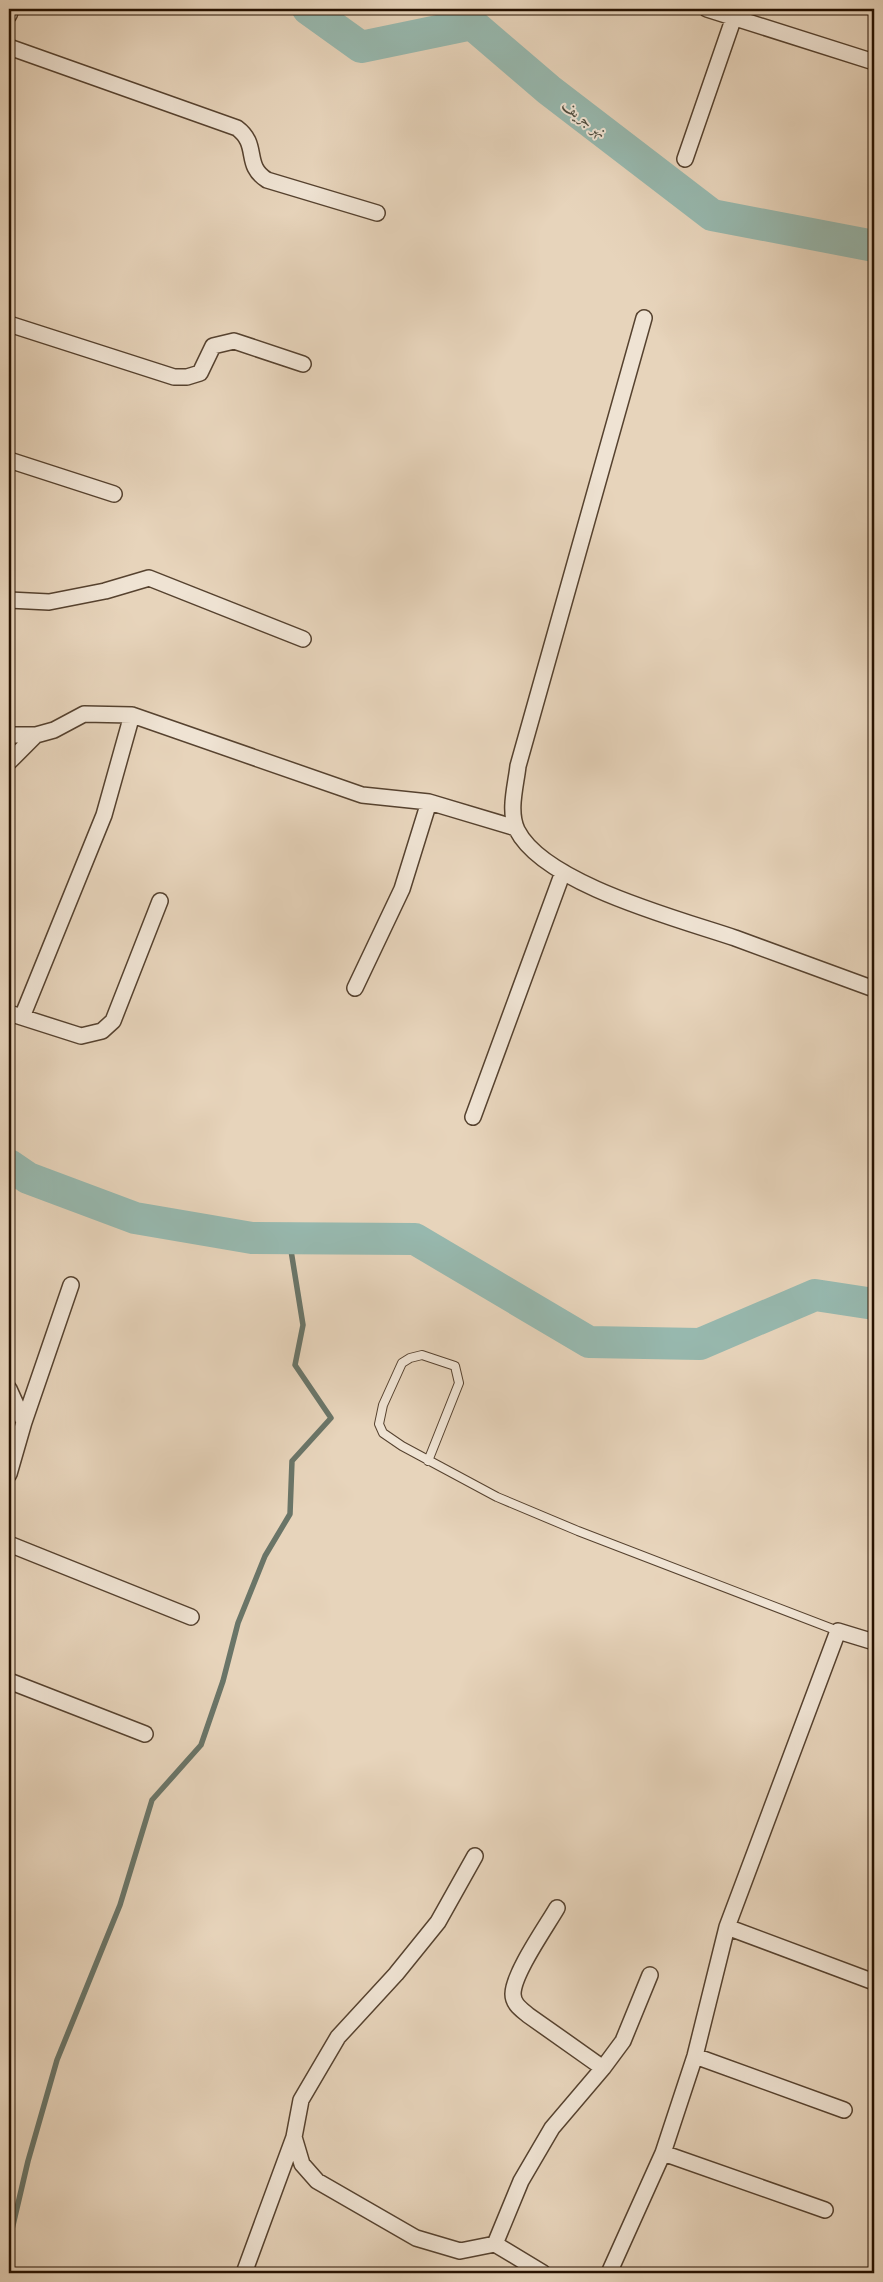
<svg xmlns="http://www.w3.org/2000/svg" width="883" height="2282" font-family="Alegreya,Amiri,serif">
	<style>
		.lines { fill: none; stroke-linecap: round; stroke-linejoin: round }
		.stream { stroke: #6a7568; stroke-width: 5.5 }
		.river { stroke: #97b8ae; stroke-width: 32 }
		.service-casing { stroke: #56422f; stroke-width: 10 }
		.minor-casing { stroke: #56422f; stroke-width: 18 }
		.service { stroke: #efe3d3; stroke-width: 8 }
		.minor { stroke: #efe3d3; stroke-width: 15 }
		.labels { text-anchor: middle; stroke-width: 4; stroke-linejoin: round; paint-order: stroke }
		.water-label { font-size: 16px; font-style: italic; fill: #4e4b3d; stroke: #efe3d3 }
	</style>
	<rect width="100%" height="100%" fill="#e7d4bb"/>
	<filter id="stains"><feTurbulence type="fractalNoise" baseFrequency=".004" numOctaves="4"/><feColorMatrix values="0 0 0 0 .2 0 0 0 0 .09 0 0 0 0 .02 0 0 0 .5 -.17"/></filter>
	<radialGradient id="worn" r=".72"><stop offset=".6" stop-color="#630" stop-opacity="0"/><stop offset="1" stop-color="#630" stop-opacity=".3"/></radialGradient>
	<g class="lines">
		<path class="stream" d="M9 2242 28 2161 57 2060 120 1905 152 1800 201 1745 223 1681 238 1623 265 1556 290 1514 292 1461 331 1418 295 1365 303 1325 289 1238"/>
		<path class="river" d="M308 9 361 47 472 24 549 90 712 215 874 246
			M9 1165 28 1178 135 1218 252 1238 415 1239 589 1342 700 1344 815 1295 874 1304"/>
		<defs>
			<path id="service" d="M428 1461 459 1383 455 1366 422 1355 410 1358 402 1363 383 1405 379 1424 383 1433 402 1446 497 1497 578 1531 838 1631"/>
			<path id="minor" d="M707 9 874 62
				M9 15 11 9
				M9 47 237 128C260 145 243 165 267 180L377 213
				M685 159 734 17
				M644 318 518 766C516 785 508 811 517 830 544 884 679 919 735 938 781 955 828 972 874 989
				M9 324 174 377H187L200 373 213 346 234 341 303 364
				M9 460 114 494
				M9 600 49 602 105 591 149 578 303 639
				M9 735H36L54 730 84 714 132 715 362 795 429 802 516 828
				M9 762 36 735
				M355 988 402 889 429 802
				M9 1013 81 1036 102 1031 113 1021 160 901
				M22 1017 104 815 132 715
				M473 1117 563 872
				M9 1389 24 1422
				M9 1474 24 1422 71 1285
				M9 1544 191 1617
				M9 1681 145 1734
				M475 1856 438 1922 396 1974 338 2037 301 2100 294 2137 302 2164 317 2181 416 2238 460 2251 495 2244 543 2273
				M557 1908C546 1927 513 1974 513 1994 513 2004 521 2009 528 2015L603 2068
				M727 1927 874 1982
				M695 2056 844 2110
				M663 2153 825 2210
				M495 2244 521 2181 552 2128 603 2068 623 2041 650 1975
				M244 2273 294 2137
				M609 2273 663 2153 695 2056 727 1927 838 1631 874 1642"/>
		</defs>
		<use href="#service" class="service-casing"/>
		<use href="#minor" class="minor-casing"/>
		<use href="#service" class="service"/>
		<use href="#minor" class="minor"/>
	</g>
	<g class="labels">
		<g class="water-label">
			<text transform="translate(585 118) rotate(38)" y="6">نهر جريف</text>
		</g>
	</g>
	<rect width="883" height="2282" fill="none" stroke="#e7d4bb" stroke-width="30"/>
	<rect x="10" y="10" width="863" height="2262" fill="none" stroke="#261100" stroke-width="2.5"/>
	<rect x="15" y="15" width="853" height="2252" fill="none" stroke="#261100"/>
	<rect width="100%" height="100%" filter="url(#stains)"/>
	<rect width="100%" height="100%" fill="url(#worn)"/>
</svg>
